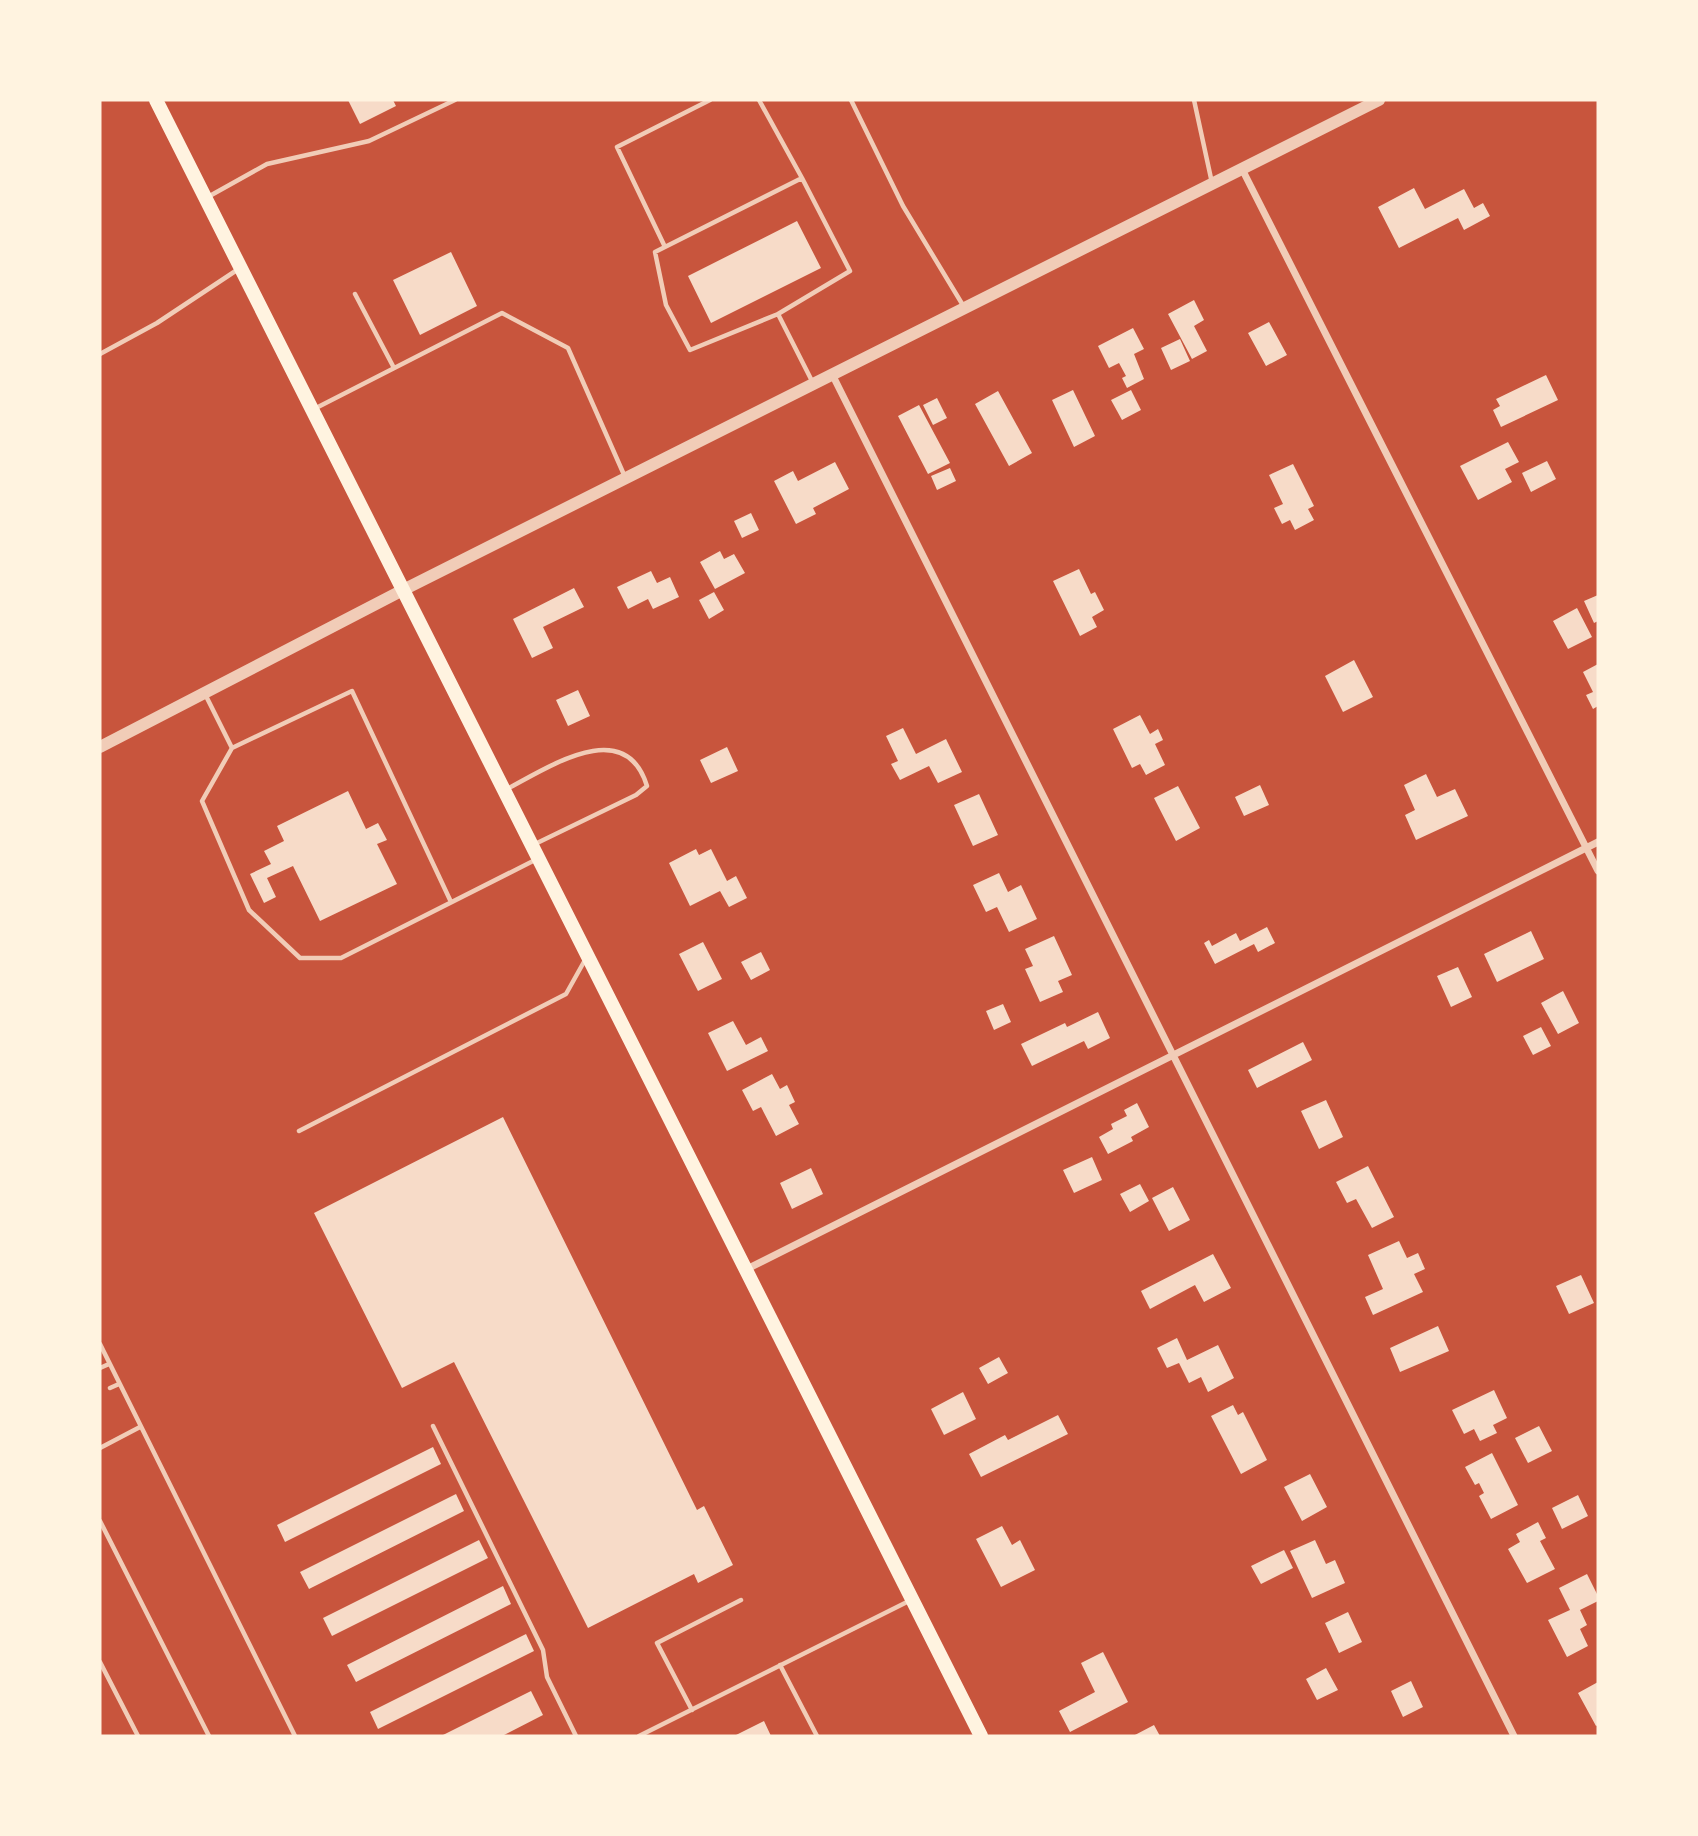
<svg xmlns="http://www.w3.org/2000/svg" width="1698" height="1836" font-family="Signika,sans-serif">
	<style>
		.building { fill: #f7dbc8 }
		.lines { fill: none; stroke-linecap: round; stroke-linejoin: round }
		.service { stroke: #f1ccb7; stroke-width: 4.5 }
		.minor { stroke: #f1ccb7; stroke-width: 7 }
		.tertiary { stroke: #f1ccb7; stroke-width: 12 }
		.secondary { stroke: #fff3e0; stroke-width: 14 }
	</style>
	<rect width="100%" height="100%" fill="#c8553d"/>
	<path class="building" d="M348 100H393L396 106 360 124Z
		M1414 188 1425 209 1464 189 1474 208 1483 203 1490 216 1464 230 1458 218 1399 248 1378 207Z
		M797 221 821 268 711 323 688 276Z
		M451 252 477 306 420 335 393 280Z
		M1194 300 1204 320 1194 326 1207 351 1192 359 1168 314Z
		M1269 322 1287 355 1266 366 1248 333Z
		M1133 328 1144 349 1134 354 1144 379 1127 388 1122 378 1126 376 1119 363 1109 368 1098 346Z
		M1180 339 1190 361 1171 370 1161 348Z
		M1546 375 1558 400 1501 427 1493 410 1500 406 1496 399Z
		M1073 390 1095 436 1074 447 1052 400Z
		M1131 390 1141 410 1122 420 1111 400Z
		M998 391 1032 453 1009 466 975 404Z
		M937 398 947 418 933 425 923 405Z
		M919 405 950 463 928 474 898 416Z
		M1508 442 1519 462 1505 469 1512 482 1478 500 1460 466Z
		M1547 461 1556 479 1531 492 1522 473Z
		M835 462 849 489 813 508 816 514 796 524 774 481 793 471 798 481Z
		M1293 464 1314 506 1308 509 1314 520 1295 530 1290 520 1282 524 1274 508 1283 504 1269 475Z
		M950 468 956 481 937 490 931 476Z
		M751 513 759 530 742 538 734 521Z
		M720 551 724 559 734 554 745 573 715 589 700 562Z
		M1079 569 1091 594 1095 592 1104 610 1092 617 1097 627 1080 636 1053 581Z
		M651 571 657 583 670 577 679 597 653 609 648 599 628 609 617 587Z
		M574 588 584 607 543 627 553 648 532 658 513 619Z
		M714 592 724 610 709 619 699 600Z
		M1598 595V621L1594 623 1584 601Z
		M1577 608 1592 637 1568 649 1553 621Z
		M1354 660 1373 697 1343 712 1325 676Z
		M1598 664V706L1593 709 1586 695 1593 692 1583 672Z
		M578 690 590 716 568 726 556 700Z
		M1140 715 1150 734 1158 729 1163 740 1155 744 1165 765 1146 775 1140 764 1132 768 1113 729Z
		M903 728 916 754 946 739 962 772 938 783 929 766 900 780 891 764 898 761 886 736Z
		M727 747 738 771 711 783 700 760Z
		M1426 774 1437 797 1455 789 1468 816 1416 840 1405 815 1415 810 1404 785Z
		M1260 785 1269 805 1244 816 1235 797Z
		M1178 786 1200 828 1176 841 1154 798Z
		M348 791 366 829 378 823 387 840 377 844 397 884 320 921 293 866 267 878 276 897 264 903 250 874 271 864 264 851 284 841 277 826Z
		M979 794 998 835 973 846 954 805Z
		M696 849 699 855 711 849 727 881 736 876 747 898 729 907 720 891 690 906 669 863Z
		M999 873 1008 892 1021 885 1037 919 1009 932 997 907 986 912 973 885Z
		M1267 927 1275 943 1258 952 1254 944 1215 964 1204 943 1209 940 1212 946 1236 933 1240 941Z
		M1531 931 1544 959 1497 982 1484 954Z
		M1054 936 1072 975 1058 981 1063 992 1040 1002 1025 969 1033 966 1025 949Z
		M703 942 722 979 698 991 679 954Z
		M761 952 770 970 751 980 741 962Z
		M1458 967 1472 997 1451 1007 1437 976Z
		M1563 991 1579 1023 1558 1034 1541 1003Z
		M1003 1004 1011 1022 994 1030 986 1011Z
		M1098 1012 1110 1038 1088 1049 1084 1041 1032 1066 1021 1044 1065 1023 1067 1027Z
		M733 1021 746 1045 761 1037 768 1051 727 1071 708 1033Z
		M1541 1027 1551 1046 1533 1055 1523 1036Z
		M1303 1042 1312 1060 1257 1088 1248 1070Z
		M772 1074 780 1089 787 1085 795 1102 789 1105 799 1124 776 1136 761 1107 753 1111 742 1090Z
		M1326 1100 1343 1137 1319 1149 1301 1111Z
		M1137 1103 1149 1127 1131 1137 1133 1141 1108 1154 1099 1137 1113 1129 1111 1124 1127 1116 1124 1110Z
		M503 1117 697 1510 704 1506 733 1565 698 1583 694 1574 588 1628 454 1362 402 1388 314 1213Z
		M1092 1157 1102 1180 1074 1193 1063 1170Z
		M1368 1166 1394 1217 1372 1228 1356 1199 1347 1203 1336 1182Z
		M811 1168 823 1194 792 1209 780 1183Z
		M1140 1184 1149 1201 1130 1212 1120 1194Z
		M1173 1187 1190 1220 1169 1231 1152 1198Z
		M1399 1241 1407 1258 1418 1253 1425 1269 1414 1274 1423 1292 1373 1315 1365 1297 1383 1289 1368 1255Z
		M1213 1254 1231 1288 1204 1302 1195 1285 1150 1309 1141 1291Z
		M1581 1275 1594 1303 1569 1314 1556 1286Z
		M1438 1326 1449 1351 1400 1372 1390 1348Z
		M1177 1338 1187 1360 1218 1345 1234 1378 1208 1392 1201 1377 1189 1383 1179 1363 1167 1368 1157 1348Z
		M999 1357 1008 1373 988 1384 979 1368Z
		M1494 1390 1507 1418 1493 1425 1497 1433 1480 1441 1474 1429 1464 1434 1452 1410Z
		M963 1392 976 1419 944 1435 931 1409Z
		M1233 1405 1238 1415 1243 1412 1267 1460 1241 1474 1211 1416Z
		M1058 1415 1068 1434 981 1477 969 1454 1005 1435 1008 1440Z
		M1539 1426 1552 1451 1528 1463 1515 1438Z
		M433 1447 441 1464 285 1542 277 1525Z
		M1492 1453 1518 1505 1491 1519 1479 1496 1484 1493 1479 1483 1475 1485 1465 1467Z
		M1310 1474 1327 1507 1302 1521 1284 1487Z
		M456 1494 464 1511 309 1589 300 1572Z
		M1578 1495 1588 1516 1562 1529 1552 1508Z
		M1538 1522 1546 1538 1540 1541 1555 1569 1527 1583 1508 1549 1520 1542 1516 1534Z
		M1002 1526 1012 1545 1020 1540 1035 1570 1001 1587 976 1539Z
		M479 1540 488 1558 332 1636 323 1618Z
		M1315 1540 1326 1564 1335 1560 1345 1583 1312 1598 1290 1551Z
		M1284 1550 1293 1568 1261 1584 1251 1566Z
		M1587 1574 1598 1596V1601L1580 1610 1587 1625 1580 1629 1588 1646 1567 1657 1548 1620 1570 1610 1559 1588Z
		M503 1586 511 1604 356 1682 347 1665Z
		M1348 1612 1362 1642 1339 1653 1325 1623Z
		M526 1634 534 1651 378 1729 370 1712Z
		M1103 1652 1128 1702 1070 1732 1059 1711 1095 1692 1081 1663Z
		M1326 1668 1338 1690 1317 1700 1306 1679Z
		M1411 1681 1423 1707 1403 1717 1391 1691Z
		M1598 1682V1725L1596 1726 1578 1693Z
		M531 1691 543 1715 502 1736H441Z
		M764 1721 771 1736H734Z
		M1154 1725 1160 1736H1133Z"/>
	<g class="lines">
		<path class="service" d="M759 100 802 178
			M851 100 903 206 964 307
			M1194 100 1212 183
			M206 198 267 164 369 141 455 100
			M665 247 617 147 710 100
			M355 294 394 368
			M778 314 690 350 666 305 655 252 802 178 850 271 778 314 813 383
			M100 354 157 323 237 270
			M316 408 502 313 568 348 625 477
			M205 694 232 748 352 691 451 902
			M232 748 202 801 249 910 300 958H341L537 859
			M505 790C546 769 625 714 647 786L636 795 535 844
			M299 1131 566 994 585 960
			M100 1344 295 1736
			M100 1368 109 1364
			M110 1388 119 1384
			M433 1426 543 1650 547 1677 576 1736
			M100 1448 140 1427
			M100 1521 209 1736
			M100 1662 138 1736
			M780 1665 817 1736
			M692 1710 657 1643 741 1600
			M639 1736 911 1600"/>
		<path class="minor" d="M1242 169 1598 871
			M832 374 1514 1736
			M745 1270 1598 842"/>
		<path class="tertiary" d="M100 747 403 590 1379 100"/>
		<path class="secondary" d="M156 100 981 1736"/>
	</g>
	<rect width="1698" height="1836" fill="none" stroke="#fff3e0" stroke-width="203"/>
</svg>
